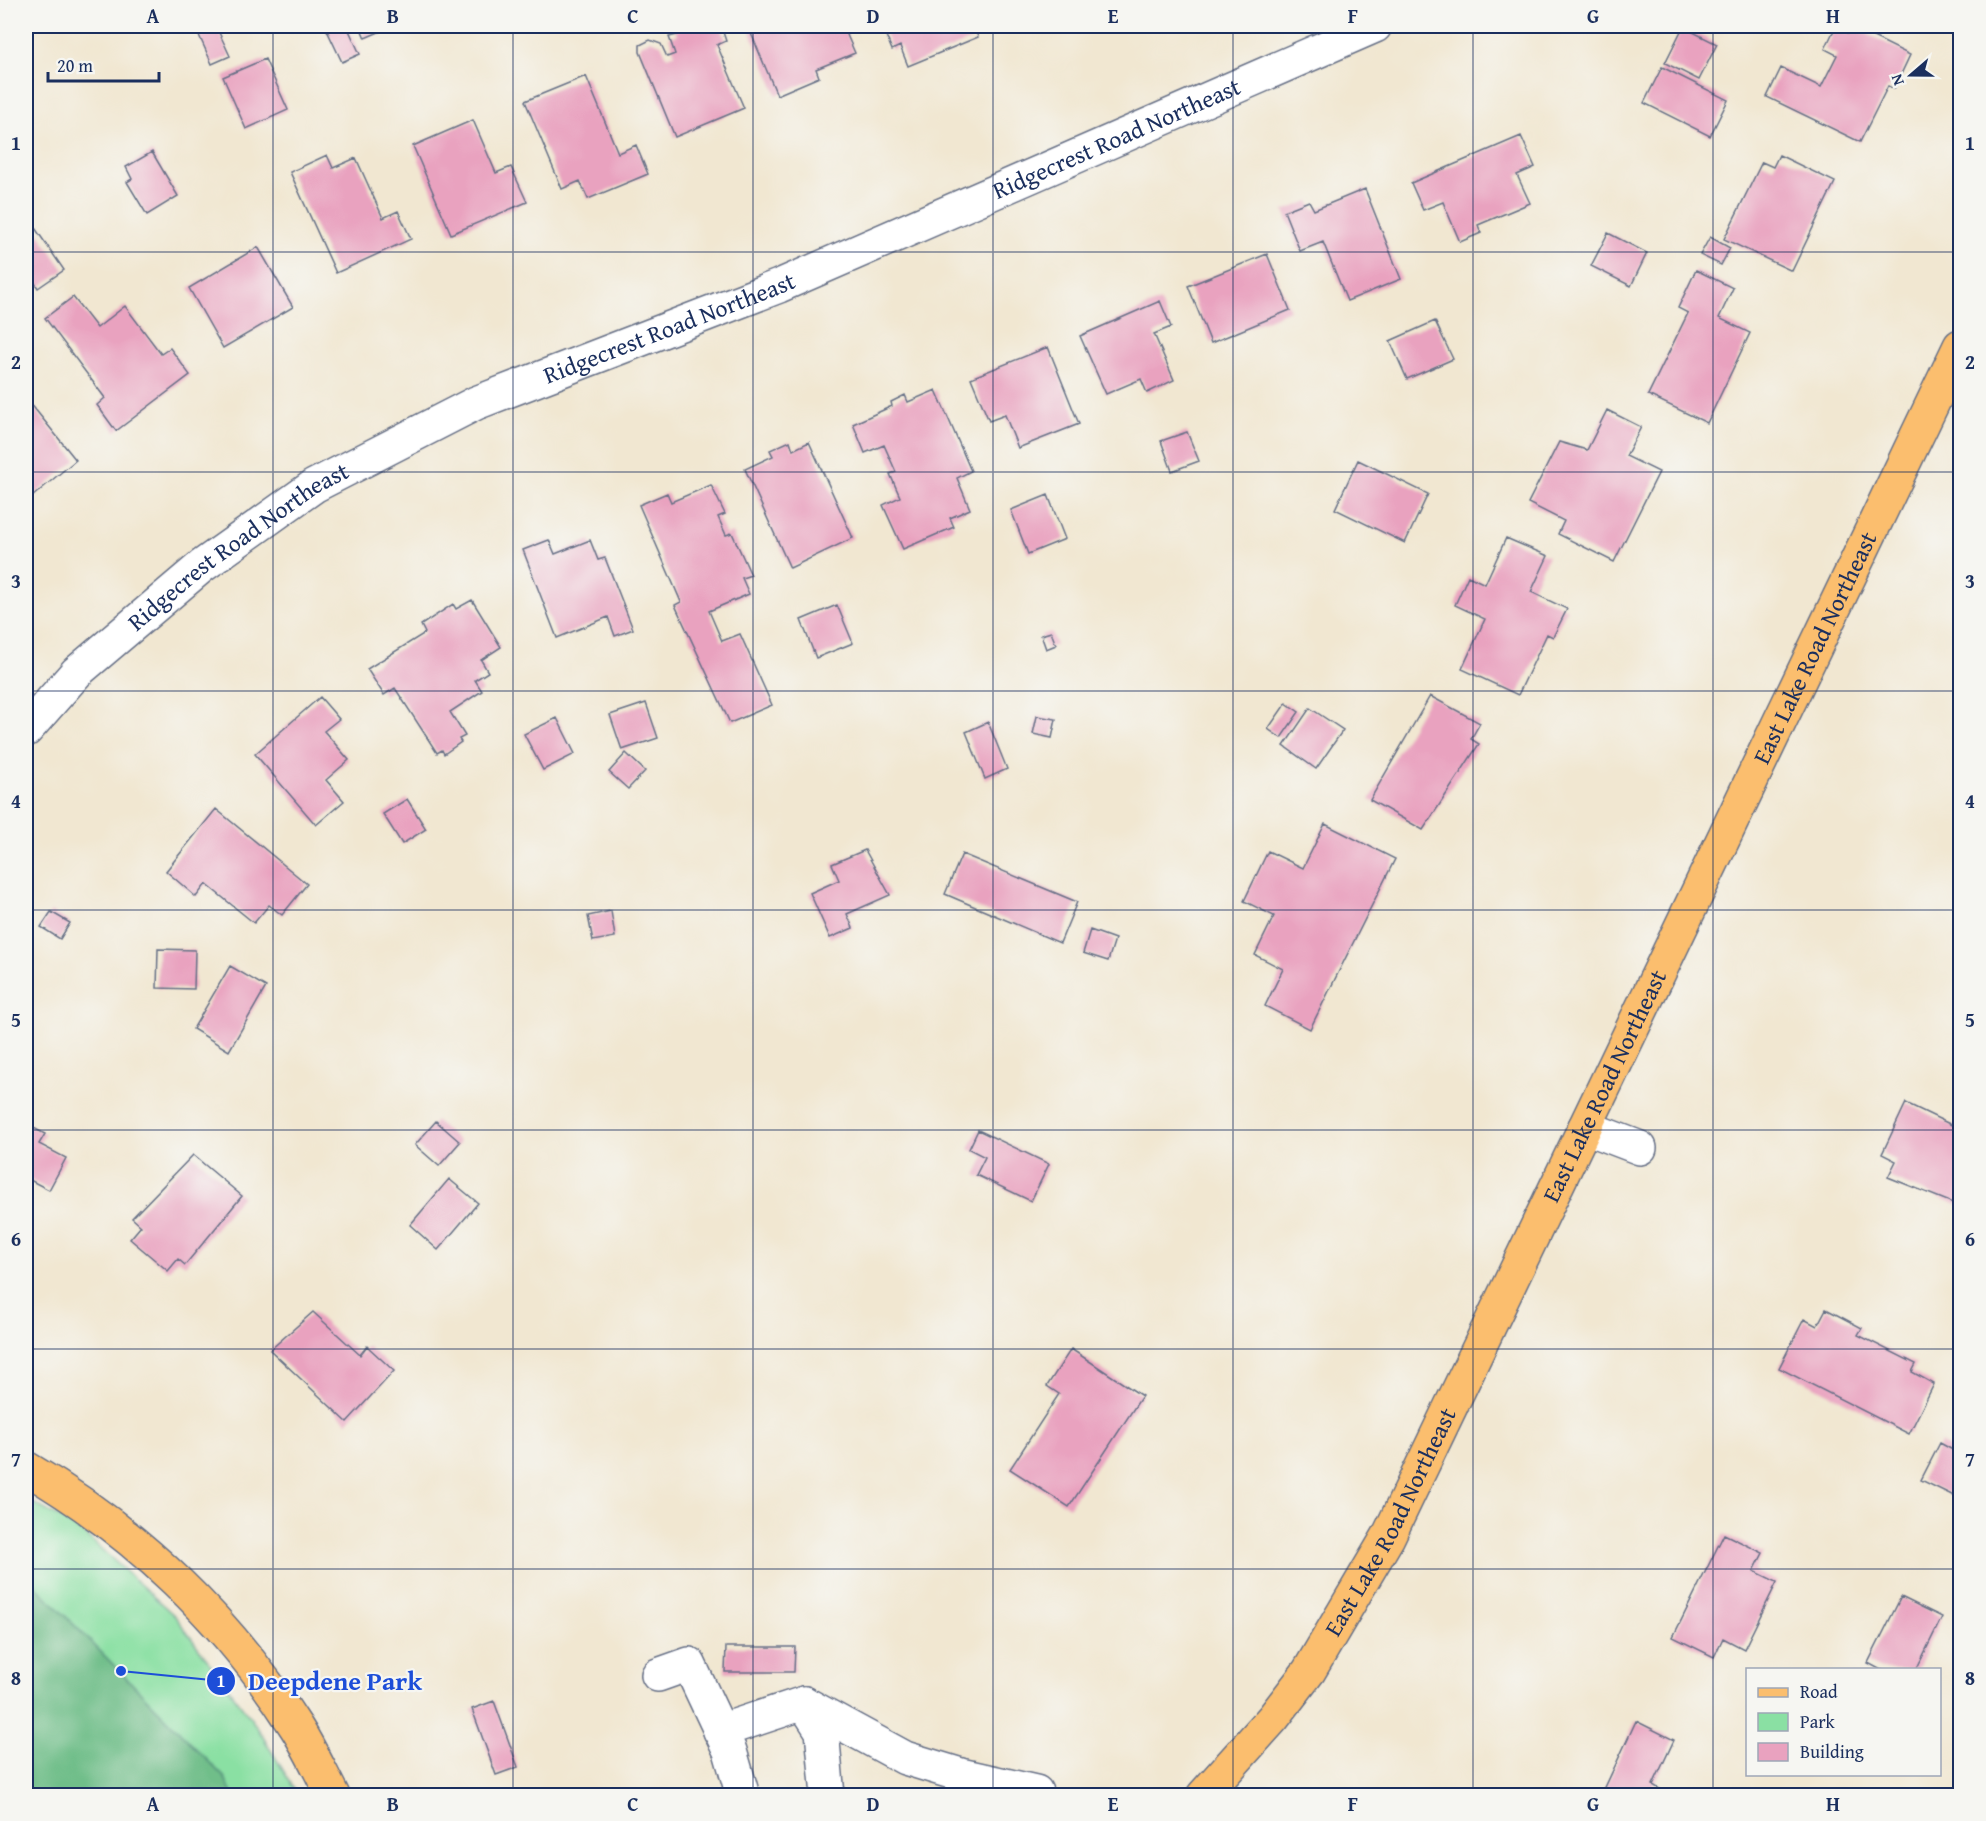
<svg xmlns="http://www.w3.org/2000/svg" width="1986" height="1821" font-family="'Gentium Book Plus',serif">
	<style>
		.green { fill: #8ae0a3; stroke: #528880; stroke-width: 1.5 }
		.forest { fill: #6fbe89; stroke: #457674; stroke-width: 1.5 }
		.building { fill: #e9a2bf }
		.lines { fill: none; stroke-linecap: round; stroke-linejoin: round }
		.minor-casing { stroke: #666f86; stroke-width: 36 }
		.major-casing { stroke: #666f86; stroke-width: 36 }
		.highway-casing { stroke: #666f86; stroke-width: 36 }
		.minor { stroke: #fff; stroke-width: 33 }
		.major { stroke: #fbbe6e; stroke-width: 33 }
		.highway { stroke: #fbbe6e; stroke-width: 33 }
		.grid { fill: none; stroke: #1b2f5e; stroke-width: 1.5; stroke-opacity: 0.55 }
		.labels { text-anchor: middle; stroke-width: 4.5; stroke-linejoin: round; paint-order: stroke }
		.street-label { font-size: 24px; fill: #1b2f5e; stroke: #f6f6f2 }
		.leader { fill: none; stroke: #1d4ed8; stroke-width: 2 }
		.callout-dot { fill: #1d4ed8; stroke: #f6f6f2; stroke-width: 2 }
		.mark-label { font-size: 18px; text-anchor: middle; font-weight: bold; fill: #fff }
		.callout-label { font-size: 26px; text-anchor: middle; font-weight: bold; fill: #1d4ed8; stroke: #f6f6f2; stroke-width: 4.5; stroke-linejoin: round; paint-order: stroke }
		.neatline { fill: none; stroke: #1b2f5e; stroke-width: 2 }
		.grid-label { font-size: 20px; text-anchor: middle; font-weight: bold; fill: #1b2f5e }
	</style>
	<rect width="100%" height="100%" fill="#f6f6f2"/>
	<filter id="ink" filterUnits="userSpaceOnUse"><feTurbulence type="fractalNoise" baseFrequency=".0167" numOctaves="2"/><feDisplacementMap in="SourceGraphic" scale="12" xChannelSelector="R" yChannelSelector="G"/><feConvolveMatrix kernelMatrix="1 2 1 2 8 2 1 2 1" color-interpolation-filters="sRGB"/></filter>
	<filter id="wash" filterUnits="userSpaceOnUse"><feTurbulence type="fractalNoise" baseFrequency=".008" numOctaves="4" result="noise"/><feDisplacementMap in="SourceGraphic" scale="24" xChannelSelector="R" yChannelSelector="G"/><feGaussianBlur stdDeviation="1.35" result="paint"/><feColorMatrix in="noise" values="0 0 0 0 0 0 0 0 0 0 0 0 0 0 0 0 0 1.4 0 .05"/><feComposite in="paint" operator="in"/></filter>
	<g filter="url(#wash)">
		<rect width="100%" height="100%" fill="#f1e7d1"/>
		<path class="green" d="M26 1499 78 1528 175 1616 257 1727 298 1795H26Z"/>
		<path class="forest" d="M26 1576 225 1778 233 1795H26Z"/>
		<g id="blocks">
			<path class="building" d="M216 26 230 56 212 64 198 33Z
				M325 26H347L360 54 342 62Z
				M360 26H393L365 38Z
				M680 26H721L726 41 717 45 744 108 675 137 640 52V45L650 40 661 44 667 57 675 54 669 37 677 35 674 28Z
				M748 26H843L855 53 816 69 819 77 777 95Z
				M882 26H973L978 37 908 66 900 46 892 50Z
				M1851 26 1910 55 1894 89 1888 86 1860 142 1767 97 1781 68 1821 87 1837 55 1825 49 1832 34 1836 27 1848 33Z
				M1683 27 1717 44 1699 80 1665 63Z
				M265 59 288 110 246 129 223 77Z
				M1662 67 1728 100 1710 136 1644 103Z
				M586 76 618 153 636 145 648 174 588 199 580 181 562 189 525 101Z
				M473 120 496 173 511 167 527 202 451 234 413 146Z
				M1521 136 1535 167 1517 175 1530 203 1478 225 1481 233 1460 242 1443 202 1423 210 1411 183Z
				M152 152 178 196 147 215 127 182 132 179 126 167Z
				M327 155 333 168 356 158 383 218 398 211 411 239 336 273 290 172Z
				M1779 155 1835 182 1792 271 1724 239 1762 162 1773 167Z
				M1365 189 1401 279 1347 301 1323 242 1300 251 1284 211 1309 201 1314 210Z
				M35 228 64 270 38 288 26 269V235Z
				M1608 233 1647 253 1631 286 1591 266Z
				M1710 237 1730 248 1721 265 1700 255Z
				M258 247 293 307 223 348 189 288Z
				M1267 254 1290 310 1211 343 1188 286Z
				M1696 270 1733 288 1719 318 1750 333 1707 423 1648 395 1688 313 1678 308Z
				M73 297 97 328 125 306 161 354 170 348 190 375 116 431 97 405 105 398 45 318Z
				M1160 301 1171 327 1154 334 1174 380 1147 393 1141 379 1106 394 1080 336Z
				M1435 321 1453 359 1407 379 1390 341Z
				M1048 347 1079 424 1018 448 1005 415 989 421 971 378Z
				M936 390 971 471 957 478 970 509 950 518 954 527 903 549 883 505 900 497 890 474 896 472 884 445 865 453 853 424 892 406 891 402 905 395 908 402Z
				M26 398 76 460 26 502Z
				M1607 410 1641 427 1626 456 1659 472 1614 562 1558 534 1564 521 1528 503 1559 442 1587 450Z
				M1187 432 1199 461 1172 471 1161 441Z
				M790 441 793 450 809 442 853 538 790 568 745 469 773 456 770 450Z
				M1358 460 1428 494 1405 543 1335 509Z
				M711 485 725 514 718 517 726 535 732 533 751 575 742 578 749 594 709 611 722 641 740 634 772 705 730 723 675 605 681 602 639 505 667 493 671 502Z
				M1048 495 1065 539 1028 554 1011 510Z
				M1506 538 1548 556 1531 592 1567 609 1553 637 1547 634 1518 695 1462 669 1485 619 1455 605 1468 576 1485 584Z
				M549 540 555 554 590 540 598 560 605 558 633 629 615 636 608 617 557 638 523 550Z
				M472 600 501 647 481 660 488 672 475 680 482 691 450 712 465 736 459 739 461 742 444 754 442 750 437 753 395 688 384 695 367 669 425 633 421 625 453 604 456 609Z
				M837 605 853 643 816 658 801 620Z
				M1051 632 1056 645 1046 649 1041 635Z
				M1430 696 1480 723 1471 739 1479 744 1423 830 1370 800Z
				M320 697 339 719 324 731 349 760 326 780 344 801 316 825 255 754Z
				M646 703 658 738 622 750 610 715Z
				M1286 703 1299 712 1281 738 1268 729Z
				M1310 708 1343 730 1316 769 1284 746Z
				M1037 716 1056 719 1052 738 1033 734Z
				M557 718 575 754 543 770 524 734Z
				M988 722 1007 769 985 779 966 732Z
				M626 753 645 771 628 789 609 772Z
				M407 799 426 829 402 844 383 814Z
				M216 809 307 884 282 915 269 905 254 923 206 884 196 897 166 871Z
				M1325 824 1395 859 1310 1029 1265 1006 1283 969 1255 955 1274 916 1244 901 1268 851 1303 868Z
				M865 850 890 895 847 914 853 928 830 938 810 893 839 880 832 864Z
				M962 854 1077 902 1060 943 945 894Z
				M611 911 615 937 593 941 588 916Z
				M51 912 70 923 60 939 41 927Z
				M1090 930 1115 939 1108 961 1083 953Z
				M158 949 195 950 194 989 157 988Z
				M230 966 266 987 229 1051 193 1029Z
				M1906 1103 1960 1129V1206L1888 1177 1896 1161 1882 1154Z
				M436 1121 460 1142 439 1166 415 1145Z
				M26 1124 45 1134 39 1144 66 1158 49 1190 26 1178Z
				M978 1130 1049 1164 1031 1201 976 1175 985 1157 969 1149Z
				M193 1155 242 1196 185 1265 178 1259 168 1271 130 1239 141 1226 132 1218Z
				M449 1179 478 1203 438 1250 410 1225Z
				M1826 1309 1862 1328 1858 1335 1916 1364 1912 1372 1934 1384 1909 1434 1779 1368 1804 1319 1817 1326Z
				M313 1312 360 1355 367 1346 394 1371 347 1422 270 1350Z
				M1071 1349 1142 1396 1069 1507 1010 1469 1059 1394 1047 1386Z
				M1940 1443 1960 1454V1499L1921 1480Z
				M1724 1534 1763 1553 1754 1571 1777 1582 1744 1649 1723 1638 1714 1657 1673 1637Z
				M1901 1597 1942 1617 1916 1670H1881L1868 1663Z
				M726 1647H795L794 1672H725Z
				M494 1701 518 1767 496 1775 472 1709Z
				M1636 1721 1674 1740 1653 1785 1671 1796H1601Z"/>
		</g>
	</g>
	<g filter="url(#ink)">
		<use href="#blocks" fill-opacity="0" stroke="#666f86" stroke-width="1.5"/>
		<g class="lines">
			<defs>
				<g id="minor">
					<path id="s1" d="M26 730 77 672 202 566 314 486 476 403 779 286 1375 26"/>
					<path d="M1585 1127 1640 1148"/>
					<path d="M658 1675 689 1664 730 1751 743 1796"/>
					<path d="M804 1703 905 1758 961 1775 1036 1792"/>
					<path d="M720 1731 804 1703 822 1731 828 1796"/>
				</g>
				<g id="major">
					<path id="s2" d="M1203 1796 1273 1718 1309 1671 1388 1537 1960 346"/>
				</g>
				<path id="highway" d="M26 1468C135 1531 228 1620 296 1727 310 1749 321 1773 333 1796"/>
			</defs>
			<use href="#minor" class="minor-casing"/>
			<use href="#major" class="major-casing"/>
			<use href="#highway" class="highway-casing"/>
			<use href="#minor" class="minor"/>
			<use href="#major" class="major"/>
			<use href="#highway" class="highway"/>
		</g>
	</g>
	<path class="grid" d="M273 26V1796M513 26V1796M753 26V1796M993 26V1796M1233 26V1796M1473 26V1796M1713 26V1796M26 252H1960M26 472H1960M26 691H1960M26 910H1960M26 1130H1960M26 1349H1960M26 1569H1960"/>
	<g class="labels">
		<g class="street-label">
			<text dy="8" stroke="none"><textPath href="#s1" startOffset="1254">Ridgecrest Road Northeast</textPath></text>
			<text dy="8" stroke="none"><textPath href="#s1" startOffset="768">Ridgecrest Road Northeast</textPath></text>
			<text dy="8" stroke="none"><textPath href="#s1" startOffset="282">Ridgecrest Road Northeast</textPath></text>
			<text dy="8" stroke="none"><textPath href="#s2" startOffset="1306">East Lake Road Northeast</textPath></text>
			<text dy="8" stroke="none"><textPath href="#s2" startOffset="820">East Lake Road Northeast</textPath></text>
			<text dy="8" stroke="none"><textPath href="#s2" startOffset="334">East Lake Road Northeast</textPath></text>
		</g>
	</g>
	<path class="leader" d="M121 1671L221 1681"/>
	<g class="callout-dot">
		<circle cx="121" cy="1671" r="6"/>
		<circle cx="221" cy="1681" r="15"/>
	</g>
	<g class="mark-label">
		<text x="221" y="1687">1</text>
	</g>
	<g class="callout-label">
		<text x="335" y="1690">Deepdene Park</text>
	</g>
	<rect width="1986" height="1821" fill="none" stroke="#f6f6f2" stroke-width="66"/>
	<rect x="1746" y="1668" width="195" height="108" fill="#f6f6f2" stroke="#9ea6b7" stroke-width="1.5"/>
	<rect x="1758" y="1688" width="30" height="9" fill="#fbbe6e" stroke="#9ea6b7" stroke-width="1.5"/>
	<text x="1800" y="1698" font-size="18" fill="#1b2f5e">Road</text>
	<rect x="1758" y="1713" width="30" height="18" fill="#8ae0a3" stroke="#9ea6b7" stroke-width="1.5"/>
	<text x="1800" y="1728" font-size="18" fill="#1b2f5e">Park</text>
	<rect x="1758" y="1743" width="30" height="18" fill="#e9a2bf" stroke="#9ea6b7" stroke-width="1.5"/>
	<text x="1800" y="1758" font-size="18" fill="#1b2f5e">Building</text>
	<g transform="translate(1911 75) rotate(250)" stroke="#f6f6f2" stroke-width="4.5" paint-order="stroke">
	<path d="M0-4.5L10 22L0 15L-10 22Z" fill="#1b2f5e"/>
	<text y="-9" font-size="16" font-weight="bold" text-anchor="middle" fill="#1b2f5e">N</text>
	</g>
	<path d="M48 72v9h111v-9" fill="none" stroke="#1b2f5e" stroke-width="3"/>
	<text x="57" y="72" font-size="18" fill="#1b2f5e" stroke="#f6f6f2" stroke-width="4.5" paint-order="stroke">20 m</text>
	<rect x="33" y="33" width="1920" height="1755" class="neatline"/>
	<g class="grid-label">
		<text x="153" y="23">A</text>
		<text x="393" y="23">B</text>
		<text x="633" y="23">C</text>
		<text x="873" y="23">D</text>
		<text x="1113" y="23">E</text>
		<text x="1353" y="23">F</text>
		<text x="1593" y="23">G</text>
		<text x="1833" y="23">H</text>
		<text x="16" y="150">1</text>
		<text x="1970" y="150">1</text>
		<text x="16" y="369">2</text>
		<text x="1970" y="369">2</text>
		<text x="16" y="588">3</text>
		<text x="1970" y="588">3</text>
		<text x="16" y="808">4</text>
		<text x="1970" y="808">4</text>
		<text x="16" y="1027">5</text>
		<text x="1970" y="1027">5</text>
		<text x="16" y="1246">6</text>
		<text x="1970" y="1246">6</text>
		<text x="16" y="1466">7</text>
		<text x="1970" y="1466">7</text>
		<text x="16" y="1685">8</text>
		<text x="1970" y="1685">8</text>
		<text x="153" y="1811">A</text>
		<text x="393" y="1811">B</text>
		<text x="633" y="1811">C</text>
		<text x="873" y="1811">D</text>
		<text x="1113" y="1811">E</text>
		<text x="1353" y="1811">F</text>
		<text x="1593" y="1811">G</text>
		<text x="1833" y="1811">H</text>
	</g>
</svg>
